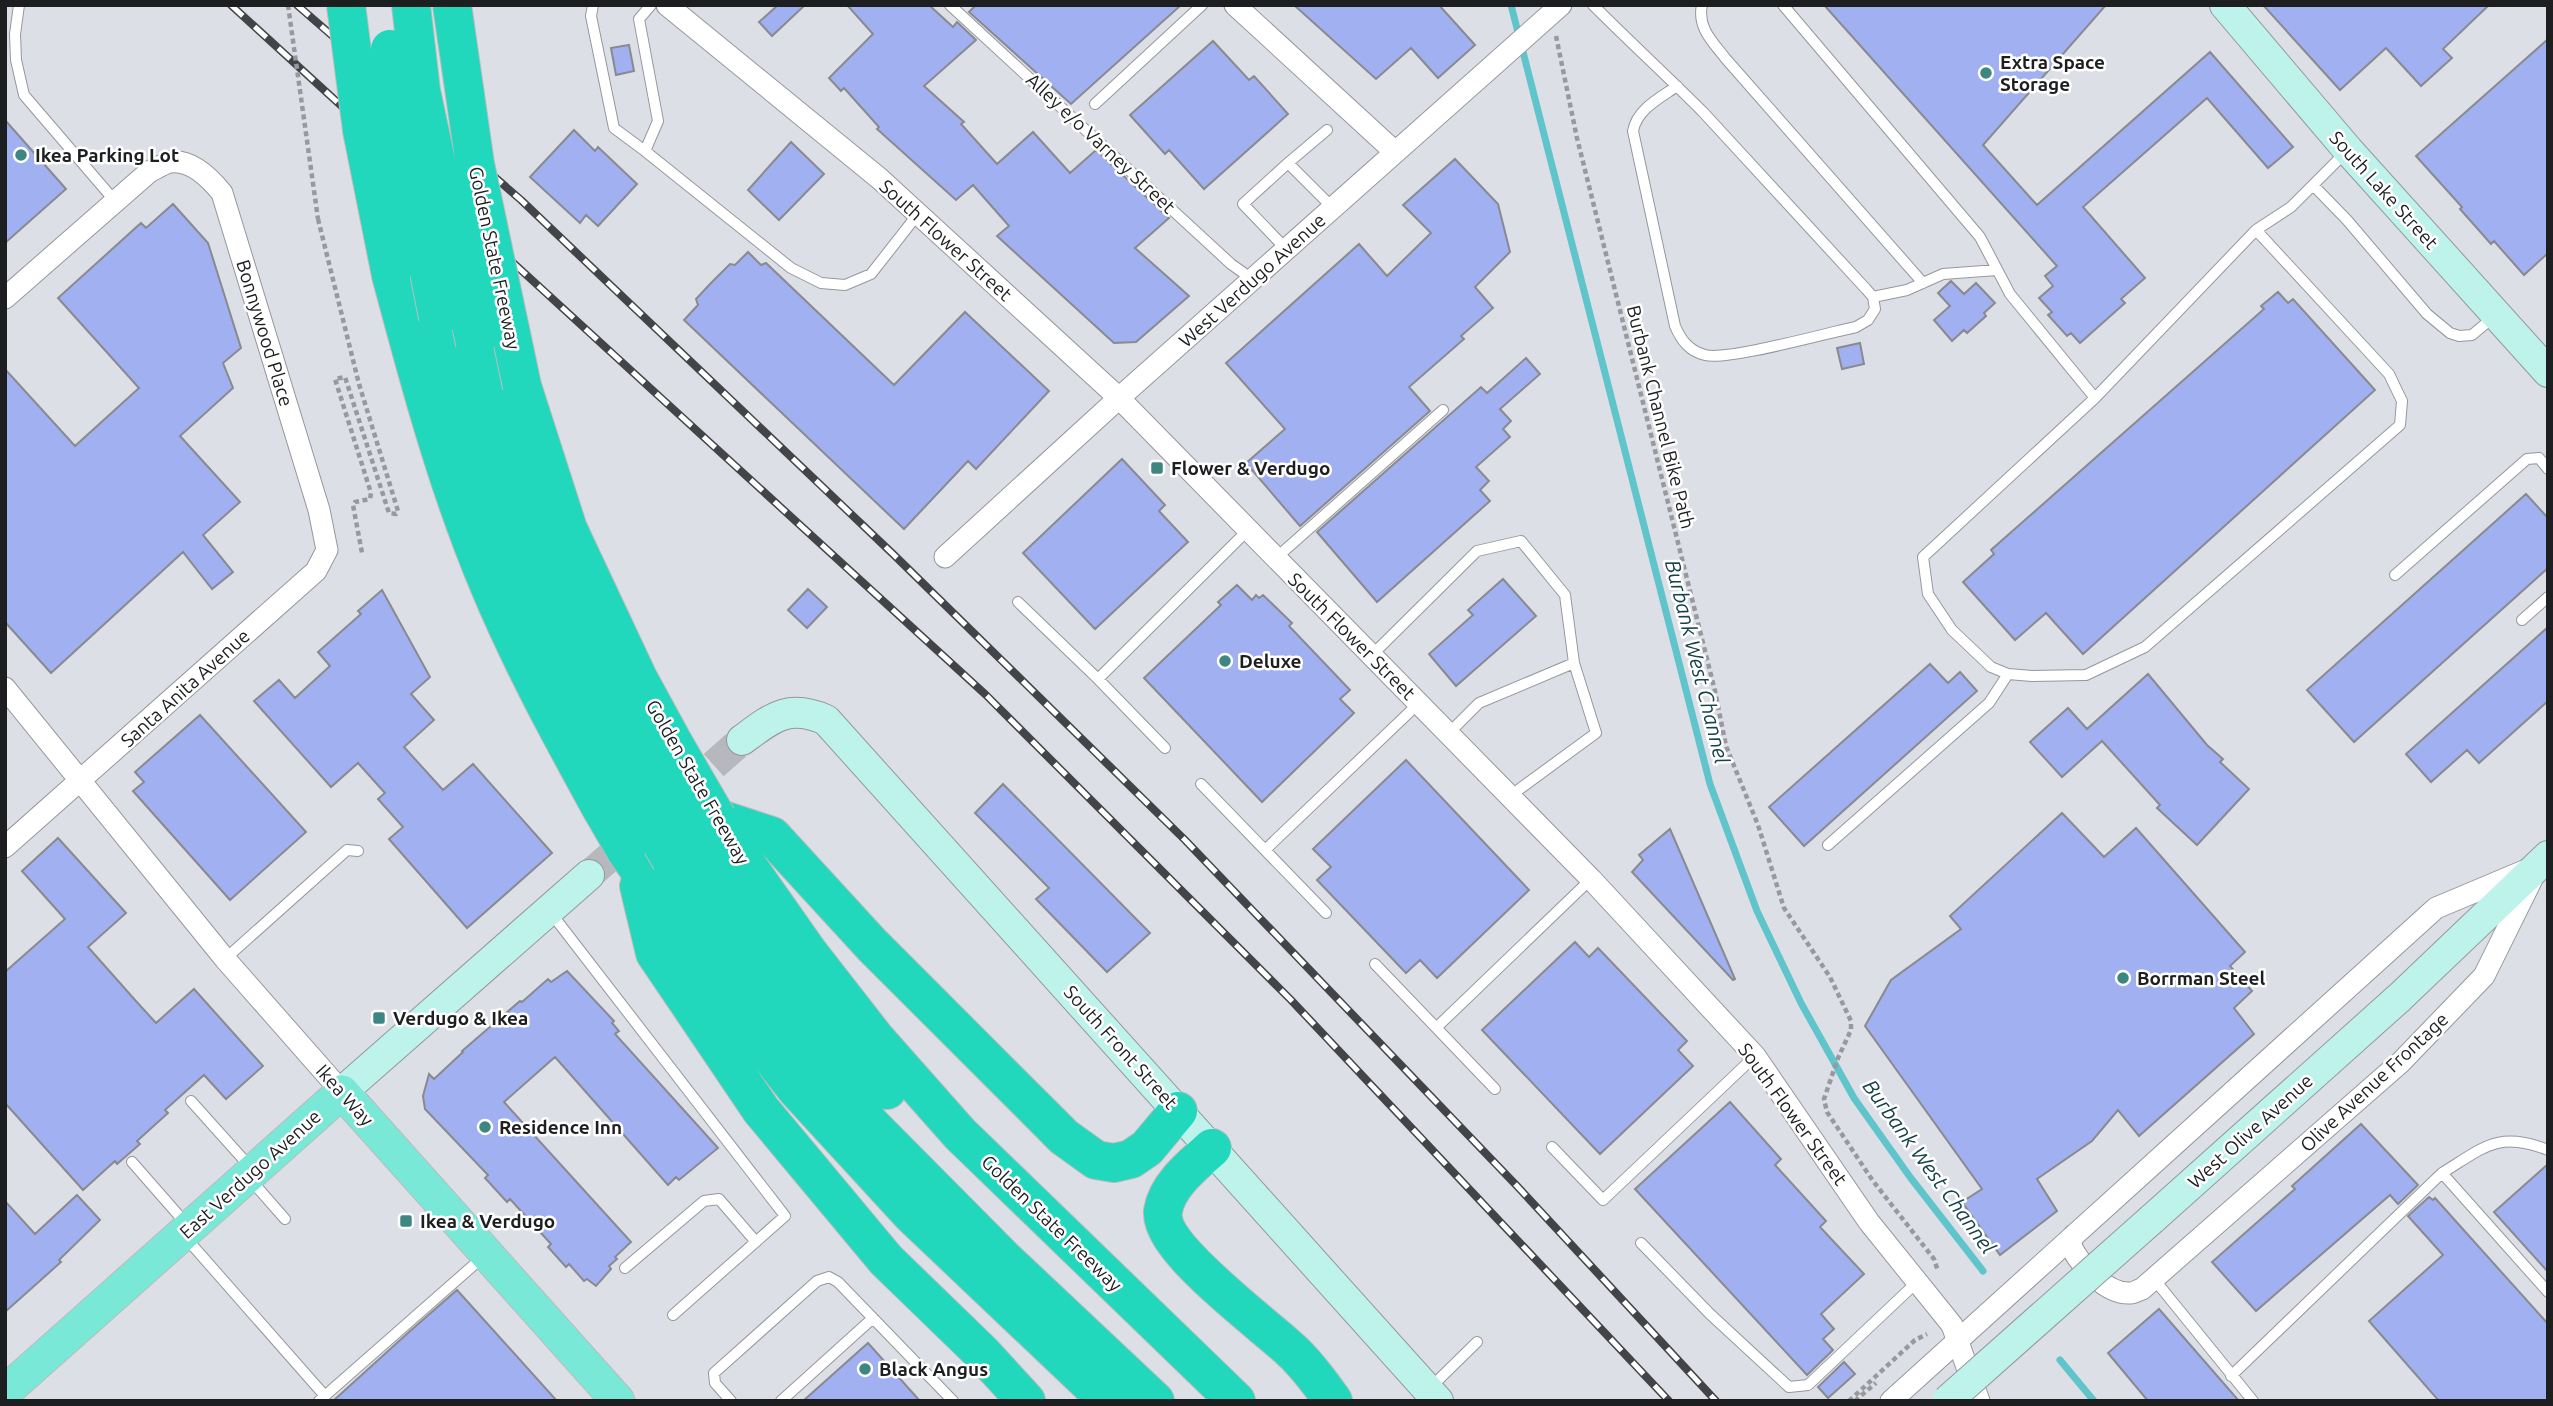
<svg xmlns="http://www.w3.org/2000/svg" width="2553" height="1406" font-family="Ubuntu,sans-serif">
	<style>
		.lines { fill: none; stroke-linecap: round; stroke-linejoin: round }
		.stream { stroke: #60c4cb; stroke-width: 7 }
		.building { fill: #a1b0f0; stroke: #888a90; stroke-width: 2 }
		.secondary-tunnel { stroke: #b7b8be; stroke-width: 30; stroke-dasharray: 30 15; stroke-linecap: butt }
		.lane-casing { stroke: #96979e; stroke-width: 12 }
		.street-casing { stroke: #96979e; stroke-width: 23 }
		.secondary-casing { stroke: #96979e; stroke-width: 32 }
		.primary-casing { stroke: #bbbcbc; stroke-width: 35 }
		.highway-casing { stroke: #bbbcbc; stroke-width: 40 }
		.path { stroke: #98999f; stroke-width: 4.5; stroke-dasharray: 5 3.5; stroke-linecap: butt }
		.lane { stroke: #fff; stroke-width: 10 }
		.street { stroke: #fff; stroke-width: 21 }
		.secondary { stroke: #bdf3eb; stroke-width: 30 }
		.primary { stroke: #7ae8d7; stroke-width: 33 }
		.highway { stroke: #22d8bc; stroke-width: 38 }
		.rail-casing { stroke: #434447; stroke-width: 8 }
		.rail { stroke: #fff; stroke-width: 5; stroke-dasharray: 16; stroke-linecap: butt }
		.secondary-bridge-casing { stroke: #96979e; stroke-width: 32; stroke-linecap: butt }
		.highway-bridge-casing { stroke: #bbbcbc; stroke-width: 40; stroke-linecap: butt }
		.path-bridge { stroke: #98999f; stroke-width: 4.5; stroke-dasharray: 5 3.5; stroke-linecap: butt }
		.secondary-bridge { stroke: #bdf3eb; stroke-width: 30 }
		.highway-bridge { stroke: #22d8bc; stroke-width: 38 }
		.poi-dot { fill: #3e8682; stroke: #fff; stroke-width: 2.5 }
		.labels { text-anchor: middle; stroke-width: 5; stroke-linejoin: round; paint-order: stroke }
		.poi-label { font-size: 19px; font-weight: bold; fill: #1d1e20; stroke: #fff; text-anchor: start }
		.street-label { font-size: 19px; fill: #1d1e20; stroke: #fff }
		.water-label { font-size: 21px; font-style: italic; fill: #154347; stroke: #fff }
	</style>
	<rect width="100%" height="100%" fill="#dddfe6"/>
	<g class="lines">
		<path class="stream" d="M1511 5 1710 784 1757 911 1801 1003 1854 1098 1910 1177 1983 1271
			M2060 1360 2094 1401"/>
	</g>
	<path class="building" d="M778 5H805L772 36 759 22Z
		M847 5H929L953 27 957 22 976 40 924 86 964 122 961 124 997 164 1033 132 1070 173 1096 150 1169 218 1135 248 1189 296 1136 342 1114 343 997 236 1009 226 973 185 956 200 877 129 879 127 844 88 841 91 829 78 873 34Z
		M976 5H1181L1071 104 969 12Z
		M1294 5H1439L1475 45 1438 78 1411 48 1376 79Z
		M1824 5H2106L1983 145 2037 205 2210 52 2293 147 2268 168 2207 98 2083 207 2145 278 2121 299 2125 303 2080 343 2071 333 2067 336 2048 315 2052 312 2039 298 2053 286 2045 276 2057 266Z
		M2263 5H2489L2443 49 2452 58 2421 86 2386 48 2340 90Z
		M2548 39V253L2524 275 2494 241 2491 244 2460 209 2462 207 2416 156Z
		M1213 41 1249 80 1254 76 1288 114 1204 189 1169 150 1165 154 1130 115Z
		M629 45 634 71 616 75 611 48Z
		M5 120 66 189 5 243Z
		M574 130 595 151 598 147 637 184 598 226 586 215 580 223 530 177Z
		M791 142 824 174 779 220 748 190Z
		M1455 159 1498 204 1510 252 1475 287 1493 308 1461 336 1464 339 1409 387 1430 411 1300 526 1246 463 1285 429 1226 363 1359 244 1387 276 1431 233 1403 205Z
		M173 204 208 243 241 348 223 363 233 388 180 436 240 502 203 535 233 572 212 589 183 552 51 673 5 622V369L75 446 139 388 58 298 141 223 146 228Z
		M748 252 761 265 766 263 894 385 965 312 1049 391 976 469 968 461 904 529 684 320 698 305 696 299 711 283 730 264 735 265Z
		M1951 281 1964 294 1976 283 1995 303 1984 313 1986 316 1967 333 1964 330 1952 341 1934 320 1950 306 1938 293Z
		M2278 292 2288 303 2293 299 2375 390 2083 654 2046 613 2015 640 1963 582 1994 554 1991 550 2264 309 2261 306Z
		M1860 343 1864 364 1842 369 1837 348Z
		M1526 358 1540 374 1500 409 1511 421 1503 429 1510 437 1476 467 1489 481 1480 490 1490 501 1377 602 1317 532 1481 387 1487 393Z
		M1122 459 1165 505 1159 511 1188 542 1095 629 1023 553Z
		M2526 494 2548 518V568L2354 742 2307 690Z
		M1503 579 1536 616 1456 686 1429 654 1473 615 1468 610Z
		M1237 585 1252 600 1256 595 1259 598 1263 595 1292 623 1289 626 1350 690 1340 699 1354 713 1262 802 1144 678 1221 605 1218 602Z
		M808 589 827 607 807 628 788 610Z
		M382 590 430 677 411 694 434 720 404 747 443 790 473 764 552 853 467 928 389 839 403 827 378 799 385 793 358 763 331 787 254 701 279 680 295 698 330 666 318 652 361 614 358 611Z
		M2548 627V701L2479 763 2467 750 2431 782 2406 754Z
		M1930 664 1948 683 1960 672 1977 691 1804 846 1769 807Z
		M2148 674 2207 745 2223 759 2220 762 2249 789 2197 845 2157 808 2160 805 2102 741 2062 777 2030 742 2068 708 2087 729Z
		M200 715 306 832 230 900 133 791 144 782 135 772Z
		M1406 760 1529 890 1437 978 1420 960 1406 973 1317 880 1331 867 1313 849Z
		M1003 784 1150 933 1107 972 1036 899 1049 888 975 813Z
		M2062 813 2104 857 2136 828 2245 952 2230 966 2252 991 2234 1008 2254 1034 2139 1136 2118 1110 2092 1141 2037 1179 2057 1211 2000 1255 1962 1202 1982 1189 1865 1026 1891 980 1961 929 1950 916Z
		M1670 829 1735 979 1733 980 1632 872 1643 860 1639 855Z
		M58 838 126 913 88 947 135 1000 156 1023 194 989 263 1066 226 1099 204 1075 165 1110 168 1113 137 1141 140 1144 117 1164 115 1161 83 1190 5 1103V972L65 919 22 871Z
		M1575 942 1589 957 1598 948 1687 1041 1678 1050 1693 1066 1600 1154 1482 1030Z
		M567 971 614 1021 612 1023 619 1031 615 1034 718 1148 679 1180 676 1177 668 1185 555 1057 504 1102 631 1242 615 1257 617 1259 609 1266 611 1269 596 1286 587 1279 584 1281 569 1264 566 1267 548 1247 551 1244 510 1199 507 1202 485 1178 488 1175 425 1109 423 1096 429 1074 434 1079 463 1052 462 1051 520 1001 522 1002 548 979 551 982Z
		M1730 1102 1781 1159 1775 1165 1826 1221 1820 1227 1864 1274 1821 1314 1834 1329 1823 1339 1833 1350 1807 1375 1635 1189Z
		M2361 1124 2418 1185 2398 1204 2390 1195 2256 1311 2212 1262 2295 1189 2292 1186Z
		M2548 1164V1272L2494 1212Z
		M77 1195 100 1220 59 1260 61 1262 5 1312V1201L35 1234Z
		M2429 1197 2433 1200 2435 1198 2548 1324V1401H2439L2369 1321 2443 1255 2408 1216Z
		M457 1290 557 1401H333L409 1332Z
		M2159 1309 2239 1401H2148L2108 1353Z
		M868 1343 920 1401H803Z
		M1844 1362 1855 1374 1828 1398 1818 1387Z"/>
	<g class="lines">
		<path class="secondary-tunnel" d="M680 795 742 740
			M589 875 637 833"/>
		<defs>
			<path id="lane" d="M19 5 15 34 16 60 24 95 114 200
				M593 5 591 16 614 128 645 151 658 121 639 19 651 5
				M950 5 1231 264 1252 279
				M1593 5C1629 41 1667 76 1703 112L1866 289 1873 297 1875 309 1868 320 1856 327C1827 333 1727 361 1705 355 1689 351 1681 340 1675 326L1633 131C1637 109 1660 98 1677 86
				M1702 5C1697 28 1713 42 1726 59L1923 283
				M1783 5 1980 237 2010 294 2095 398
				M1095 104 1202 5
				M645 151 791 268 821 283 845 285 871 274 918 214
				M1288 163 1327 130
				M2313 185 2347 220 2427 314 2450 333 2459 336 2472 335 2496 315
				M2256 230 2389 374 2402 401 2400 425 2145 647 2086 675 2032 676 2008 674 1991 667 1952 630 1928 594 1923 557 2095 398 2256 230 2291 207 2346 152
				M1286 249 1243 204 1288 163 1333 208
				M1873 297 1907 290 1943 274 1997 270
				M1276 558 1443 410
				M2395 575 2527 459 2539 458 2548 469
				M1018 602 1098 679 1248 530
				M2522 620 2548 597
				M1372 655 1477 551 1521 541 1565 595 1574 663 1596 733 1510 796
				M1098 679 1165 748
				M1449 733 1479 703 1574 663
				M1201 784 1326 913
				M1828 845 1989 703 2008 674
				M1265 850 1419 703
				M551 913 785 1216 673 1315
				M225 959 347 850 358 851
				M1375 964 1495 1089
				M1437 1027 1591 879
				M191 1101 252 1169
				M1552 1147 1603 1200 1755 1056
				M2548 1150C2498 1130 2483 1148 2442 1173L2548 1292
				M132 1162 188 1226
				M250 1179 285 1219
				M186 1238 325 1396
				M1641 1243 1710 1314 1789 1387 1808 1385 1916 1283
				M625 1268 704 1201 719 1199 756 1242
				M2154 1279 2253 1401
				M2231 1376 2442 1173
				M1429 1389 1477 1342
				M319 1401 484 1256
				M731 1401 715 1383 714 1373 817 1281 829 1277 838 1282 953 1401
				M781 1401 873 1318"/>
			<path id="street" d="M667 5 880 179 1119 398 1591 879 1755 1056 1869 1222 1952 1325 1979 1401
				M1235 5 1395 152
				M5 298 149 172C155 169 163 164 170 162 191 159 210 178 222 193L319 510 327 550 316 571 5 847
				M945 557 1119 398 1561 5
				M5 688 225 959 342 1092
				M2074 1235 2070 1244C2079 1264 2106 1295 2131 1293 2134 1293 2138 1290 2142 1289L2401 1062 2484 976 2532 879
				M1891 1401 2436 908 2524 871"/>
			<path id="secondary" d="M2225 5 2348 150 2548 372
				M742 740C772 718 788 703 826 720L1438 1401
				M342 1092 589 875
				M2152 1219 2399 998 2548 856"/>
			<path id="primary" d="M5 1392 342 1092 618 1401"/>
			<path id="highway" d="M391 275C419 380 447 485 489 585 521 662 561 735 601 808
				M438 317C479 480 543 640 628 786
				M475 343C497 421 524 499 555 574 582 639 617 701 651 763
				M522 386 568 529 638 678 674 744
				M717 818 749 868 808 952 875 1038 960 1134 1236 1401
				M717 818 772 836 872 945 1064 1137 1096 1160 1114 1163 1131 1159 1147 1148 1178 1111
				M705 848 763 941 840 1039 887 1090
				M626 851 750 1030 797 1090 911 1214 1108 1401
				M671 860 726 942 782 1015 871 1125 1003 1258 1155 1401
				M639 886 655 953 761 1110 886 1260 983 1354 1026 1401
				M1212 1148C1193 1165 1167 1185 1163 1211 1158 1248 1265 1325 1292 1351 1307 1365 1321 1384 1333 1401"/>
		</defs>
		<use href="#lane" class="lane-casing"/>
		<use href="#street" class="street-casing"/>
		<use href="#secondary" class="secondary-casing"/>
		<use href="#primary" class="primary-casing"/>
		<use href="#highway" class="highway-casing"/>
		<path class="path" d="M1556 36 1577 138 1715 691 1726 746 1758 825 1784 908 1830 977 1851 1021V1030L1838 1058 1824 1099 1827 1112 1873 1181 1934 1259 1938 1271
			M318 219 359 384 398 511 396 514 389 513 345 377 335 379 371 493 370 499 355 502 353 505 362 553
			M1849 1401 1915 1340 1927 1334
			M1859 1401 1857 1399 1876 1383"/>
		<use href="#lane" class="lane"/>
		<use href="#street" class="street"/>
		<use href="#secondary" class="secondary"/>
		<use href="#primary" class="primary"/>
		<use href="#highway" class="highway"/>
		<defs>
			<path id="rail" d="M231 5 986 695 1291 1000 1669 1401
				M297 5 521 200 893 554 1185 840 1517 1186 1716 1401"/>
		</defs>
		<use href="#rail" class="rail-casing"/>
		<use href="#rail" class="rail"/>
		<defs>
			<path id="secondary-bridge" d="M1947 1401 2152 1219"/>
			<path id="highway-bridge" d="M346 5 362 130 391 275
				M411 5 421 91 475 343
				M452 5 475 164 522 386
				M390 49 396 108 438 317
				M674 744 717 818
				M651 763 697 836
				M628 786 671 860
				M601 808 626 851"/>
		</defs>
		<use href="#secondary-bridge" class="secondary-bridge-casing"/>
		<use href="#highway-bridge" class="highway-bridge-casing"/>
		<path class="path-bridge" d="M288 5 318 219"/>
		<use href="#secondary-bridge" class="secondary-bridge"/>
		<use href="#highway-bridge" class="highway-bridge"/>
	</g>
	<g class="poi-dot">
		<circle cx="1986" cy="73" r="7"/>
		<circle cx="21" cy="155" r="7"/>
		<rect x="1150" y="461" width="14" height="14" rx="3.5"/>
		<circle cx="1225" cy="661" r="7"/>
		<circle cx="2123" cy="978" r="7"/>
		<rect x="372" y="1011" width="14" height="14" rx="3.5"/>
		<circle cx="485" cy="1127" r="7"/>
		<rect x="399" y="1214" width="14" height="14" rx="3.5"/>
		<circle cx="865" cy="1369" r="7"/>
	</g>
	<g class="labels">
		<g class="poi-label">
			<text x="2000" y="69">Extra Space<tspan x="2000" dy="22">Storage</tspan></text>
			<text x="35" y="162">Ikea Parking Lot</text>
			<text x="1171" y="475">Flower &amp; Verdugo</text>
			<text x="1239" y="668">Deluxe</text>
			<text x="2137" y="985">Borrman Steel</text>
			<text x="393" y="1025">Verdugo &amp; Ikea</text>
			<text x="499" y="1134">Residence Inn</text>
			<text x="420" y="1228">Ikea &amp; Verdugo</text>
			<text x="879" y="1376">Black Angus</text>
		</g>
		<g class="street-label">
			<text transform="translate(1101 143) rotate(43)" y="7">Alley e/o Varney Street</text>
			<text transform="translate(2384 190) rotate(48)" y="7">South Lake Street</text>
			<text transform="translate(946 240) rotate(42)" y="7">South Flower Street</text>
			<text transform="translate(495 258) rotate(78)" y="7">Golden State Freeway</text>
			<text transform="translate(1252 280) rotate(-42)" y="7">West Verdugo Avenue</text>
			<text transform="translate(265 333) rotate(73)" y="7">Bonnywood Place</text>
			<text transform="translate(1661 417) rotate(76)" y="7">Burbank Channel Bike Path</text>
			<text transform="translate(1352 636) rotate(45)" y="7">South Flower Street</text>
			<text transform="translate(185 688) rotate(-42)" y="7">Santa Anita Avenue</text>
			<text transform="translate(698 782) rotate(60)" y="7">Golden State Freeway</text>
			<text transform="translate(1121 1047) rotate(48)" y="7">South Front Street</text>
			<text transform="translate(2374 1082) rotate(-43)" y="7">Olive Avenue Frontage</text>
			<text transform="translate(345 1095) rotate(48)" y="7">Ikea Way</text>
			<text transform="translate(1793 1114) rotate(54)" y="7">South Flower Street</text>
			<text transform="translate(2250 1131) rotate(-42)" y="7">West Olive Avenue</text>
			<text transform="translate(250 1174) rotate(-42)" y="7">East Verdugo Avenue</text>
			<text transform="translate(1052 1223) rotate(44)" y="7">Golden State Freeway</text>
		</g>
		<g class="water-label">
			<text transform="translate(1697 662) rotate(76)" y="7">Burbank West Channel</text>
			<text transform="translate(1929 1167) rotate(54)" y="7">Burbank West Channel</text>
		</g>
	</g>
	<rect width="2553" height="1406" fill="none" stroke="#1d1e20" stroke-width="14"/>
</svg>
